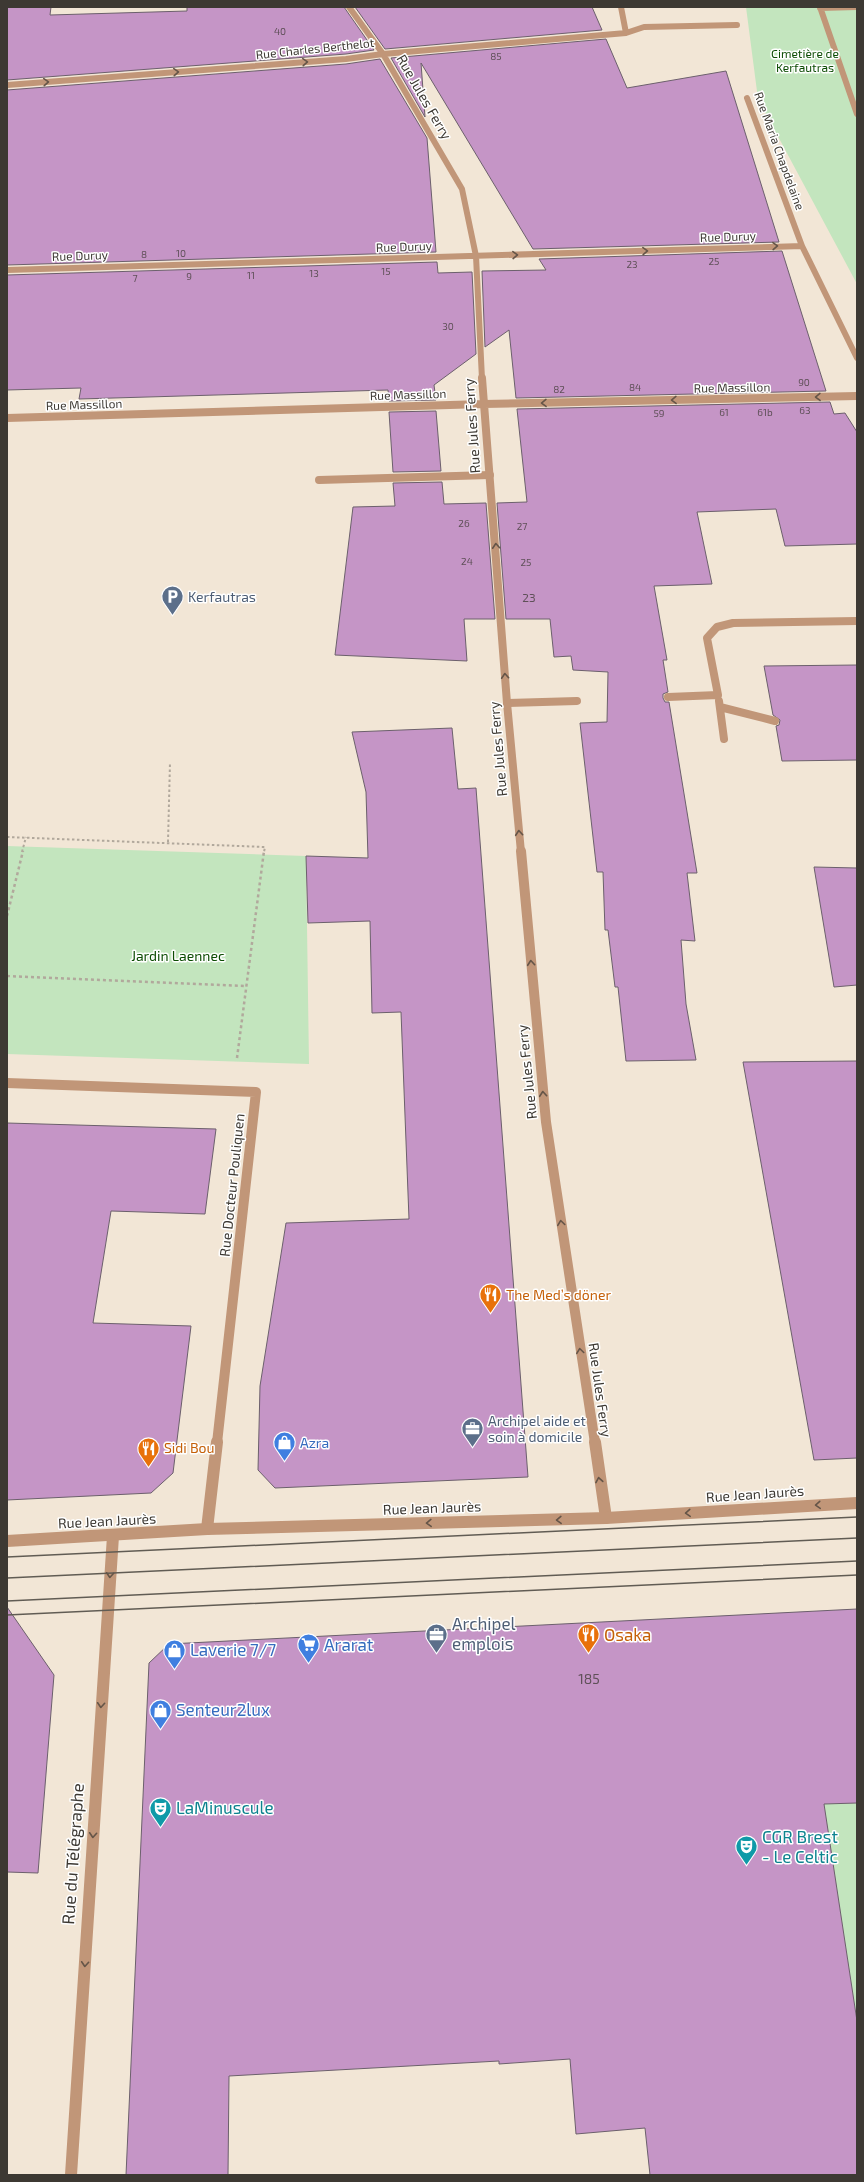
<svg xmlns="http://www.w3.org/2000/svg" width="864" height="2182" font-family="'Exo 2',sans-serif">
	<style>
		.green { fill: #c3e5be }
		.building { fill: #c595c6; stroke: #6c606c }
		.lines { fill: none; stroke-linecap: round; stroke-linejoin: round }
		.path-far1 { stroke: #b1a89c; stroke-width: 2; stroke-dasharray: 2.5 2.5; stroke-linecap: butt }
		.path { stroke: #b1a89c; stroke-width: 2.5; stroke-dasharray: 3 3; stroke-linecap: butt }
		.service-far1 { stroke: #c19678; stroke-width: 6 }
		.service { stroke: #c19678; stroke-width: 8 }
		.minor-far3 { stroke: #c19678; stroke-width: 6 }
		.minor-far2 { stroke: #c19678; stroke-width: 8 }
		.minor-far1 { stroke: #c19678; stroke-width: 10 }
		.minor { stroke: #c19678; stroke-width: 12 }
		.tertiary { stroke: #c19678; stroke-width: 12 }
		.tram { stroke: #615c54; stroke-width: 1.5 }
		.oneway { stroke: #655548 }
		.labels { text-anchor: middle; stroke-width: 3; stroke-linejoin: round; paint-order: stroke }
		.far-number-label { font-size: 10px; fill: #5f5058 }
		.far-street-label { font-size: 12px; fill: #3d3933; stroke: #fff }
		.far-park-label { font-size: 12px; fill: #0c4c03; stroke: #fff }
		.number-label { font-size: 12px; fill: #5f5058 }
		.street-label { font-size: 14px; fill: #3d3933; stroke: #fff }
		.service-label { font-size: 14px; fill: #4e5e75; stroke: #fff; text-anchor: start }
		.park-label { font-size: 14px; fill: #0c4c03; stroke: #fff }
		.food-label { font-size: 14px; fill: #c56008; stroke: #fff; text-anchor: start }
		.shop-label { font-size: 14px; fill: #366cbe; stroke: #fff; text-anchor: start }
		.near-number-label { font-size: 14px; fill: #5f5058 }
		.near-service-label { font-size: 17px; fill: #4e5e75; stroke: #fff; text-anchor: start }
		.near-food-label { font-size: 17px; fill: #c56008; stroke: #fff; text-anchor: start }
		.near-shop-label { font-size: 17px; fill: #366cbe; stroke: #fff; text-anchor: start }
		.near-culture-label { font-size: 17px; fill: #0d838f; stroke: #fff; text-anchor: start }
		.near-street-label { font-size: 17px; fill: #3d3933; stroke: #fff }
	</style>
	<rect width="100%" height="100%" fill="#f2e6d6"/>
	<path class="green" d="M746 7H857V284L758 99Z
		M7 846 306 856 309 1064 7 1054Z
		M857 1803V2021L824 1804Z"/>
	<path class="building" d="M7 7H51L50 15 187 11V7H344L374 50 346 54 7 80Z
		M355 7H592L602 30 385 49Z
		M606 39 627 88 726 71 779 242 533 249 421 63 425 117 391 58Z
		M380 59 427 138 436 252 7 265V90L346 64Z
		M782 251 826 391 516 398 509 330 485 347 482 271 546 270 539 259Z
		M437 262 438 273 472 272 476 354 434 385 436 400 389 401 388 390 79 399 81 388 7 390V275Z
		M830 402 834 414 845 413 857 432V544L785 546 776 509 697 512 712 584 654 586 667 660H663L668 692 663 694V698L665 702H669L697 873H687L695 941 681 940 686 1004 696 1060 626 1061 618 987H615L608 930H605L603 872H597L580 723 607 722 608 672 573 670 571 656 554 657 550 619H506L497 503 527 502 517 409Z
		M436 411 441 471 393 472 389 412Z
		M442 482 444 504 486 503 495 619H464L467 661 335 655 353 507 395 506 393 483Z
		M857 665V760L782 761 776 726 779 725 780 720 773 715 764 666Z
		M452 728 458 789 476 788 528 1477 275 1488 258 1470 260 1386 286 1223 409 1219 401 1012 372 1013 370 921 308 923 306 856 368 858 366 792 352 732Z
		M814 867 857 868V985L834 987Z
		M857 1061V1458L814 1460 743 1062Z
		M7 1123 216 1129 205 1214 111 1211 93 1323 191 1326 173 1473 151 1493 7 1500Z
		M7 1607 54 1675 38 1873 7 1872Z
		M857 1609V1803L824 1804 857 2021V2175H650L645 2128 576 2134 570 2059 499 2064V2061L229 2076 228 2175H126L149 1663 169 1644Z"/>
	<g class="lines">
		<path class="path-far1" d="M7 837 265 847 264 852
			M168 842 170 762
			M22 852 26 837"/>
		<path class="path" d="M7 916 23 851
			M7 976 245 986
			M237 1058 264 851"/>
		<path class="service-far1" d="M820 7 857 114
			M820 8 857 7"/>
		<path class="service" d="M319 480 490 475
			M668 697 718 695 707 638 717 627 733 623 857 621
			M719 701 724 739
			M507 703 577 701
			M720 707 775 721"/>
		<path class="minor-far3" d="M349 7 383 54 462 189 476 256 482 379
			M621 7 626 33
			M7 85 346 59 383 54 626 33 644 27 737 25
			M747 98 802 246 857 358
			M7 270 802 246"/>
		<path class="minor-far2" d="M482 378 507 703 521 852
			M7 418 484 404 857 396"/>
		<path class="minor-far1" d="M521 851 546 1122 595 1443
			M7 1083 256 1092 217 1443"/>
		<path class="minor" d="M595 1442 606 1518
			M207 1529 217 1442
			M71 2175 113 1536"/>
		<path class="tertiary" d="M7 1541 207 1529 606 1518 857 1503"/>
		<path class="tram" d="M7 1557 857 1517
			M7 1578 857 1538
			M7 1601 857 1561
			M7 1615 857 1575"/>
	</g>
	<defs><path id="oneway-chevron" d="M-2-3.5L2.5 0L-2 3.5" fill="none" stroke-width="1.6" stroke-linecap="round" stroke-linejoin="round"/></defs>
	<g class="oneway">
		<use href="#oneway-chevron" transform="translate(305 62) rotate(-4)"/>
		<use href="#oneway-chevron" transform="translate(176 72) rotate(-4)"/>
		<use href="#oneway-chevron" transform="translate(46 82) rotate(-4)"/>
		<use href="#oneway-chevron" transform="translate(775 246) rotate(-2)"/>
		<use href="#oneway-chevron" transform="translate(645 251) rotate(-2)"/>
		<use href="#oneway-chevron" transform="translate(515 255) rotate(-2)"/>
		<use href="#oneway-chevron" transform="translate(818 397) rotate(179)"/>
		<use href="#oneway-chevron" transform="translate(674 400) rotate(179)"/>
		<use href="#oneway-chevron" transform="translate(544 403) rotate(179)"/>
		<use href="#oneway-chevron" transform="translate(496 546) rotate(-94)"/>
		<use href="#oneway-chevron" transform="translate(505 676) rotate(-94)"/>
		<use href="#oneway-chevron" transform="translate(519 833) rotate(-95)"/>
		<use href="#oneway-chevron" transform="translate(531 963) rotate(-95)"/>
		<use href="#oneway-chevron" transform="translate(543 1094) rotate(-95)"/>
		<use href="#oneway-chevron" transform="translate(561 1223) rotate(-98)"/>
		<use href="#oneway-chevron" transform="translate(580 1351) rotate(-98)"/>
		<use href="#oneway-chevron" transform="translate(599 1480) rotate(-100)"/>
		<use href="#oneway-chevron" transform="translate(818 1505) rotate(176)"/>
		<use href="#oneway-chevron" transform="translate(688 1513) rotate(176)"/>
		<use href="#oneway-chevron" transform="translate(559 1520) rotate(178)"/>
		<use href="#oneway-chevron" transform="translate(429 1523) rotate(178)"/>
		<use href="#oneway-chevron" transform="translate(110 1575) rotate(94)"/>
		<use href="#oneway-chevron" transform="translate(101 1705) rotate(94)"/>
		<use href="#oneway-chevron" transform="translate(93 1835) rotate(94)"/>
		<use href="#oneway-chevron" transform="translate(85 1964) rotate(94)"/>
	</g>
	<defs>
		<symbol id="parking-pin" viewBox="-11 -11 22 30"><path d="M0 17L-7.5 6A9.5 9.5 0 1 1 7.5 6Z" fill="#5c6f8a" stroke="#fff"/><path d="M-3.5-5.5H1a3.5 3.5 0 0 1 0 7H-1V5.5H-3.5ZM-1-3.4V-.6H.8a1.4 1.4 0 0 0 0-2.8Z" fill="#fff"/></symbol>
		<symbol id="restaurant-pin" viewBox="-11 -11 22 30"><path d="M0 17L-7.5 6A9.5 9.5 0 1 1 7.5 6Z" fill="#e8710a" stroke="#fff"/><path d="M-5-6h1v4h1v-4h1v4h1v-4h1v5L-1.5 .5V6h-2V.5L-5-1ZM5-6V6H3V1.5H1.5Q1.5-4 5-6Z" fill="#fff"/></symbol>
		<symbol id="office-pin" viewBox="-11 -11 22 30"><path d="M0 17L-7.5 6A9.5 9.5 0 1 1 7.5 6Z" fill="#5c6f8a" stroke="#fff"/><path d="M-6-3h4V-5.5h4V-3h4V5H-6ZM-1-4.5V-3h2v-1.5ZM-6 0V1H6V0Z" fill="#fff"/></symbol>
		<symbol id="shop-pin" viewBox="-11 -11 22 30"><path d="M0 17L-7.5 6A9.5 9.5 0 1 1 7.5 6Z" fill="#3f7fe0" stroke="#fff"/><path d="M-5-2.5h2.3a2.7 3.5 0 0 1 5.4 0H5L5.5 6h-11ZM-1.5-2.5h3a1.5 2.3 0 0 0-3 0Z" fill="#fff"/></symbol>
		<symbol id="supermarket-pin" viewBox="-11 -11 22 30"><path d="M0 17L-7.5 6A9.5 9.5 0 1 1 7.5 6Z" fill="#3f7fe0" stroke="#fff"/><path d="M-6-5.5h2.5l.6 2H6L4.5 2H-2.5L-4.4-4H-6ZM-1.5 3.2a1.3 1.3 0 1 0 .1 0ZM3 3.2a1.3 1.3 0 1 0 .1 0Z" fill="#fff"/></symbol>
		<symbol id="theatre-pin" viewBox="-11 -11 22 30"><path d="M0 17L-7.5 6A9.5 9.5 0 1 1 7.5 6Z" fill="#0f9aa8" stroke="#fff"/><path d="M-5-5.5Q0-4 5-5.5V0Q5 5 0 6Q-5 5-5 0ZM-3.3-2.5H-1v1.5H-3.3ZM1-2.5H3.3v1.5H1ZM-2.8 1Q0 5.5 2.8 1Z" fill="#fff"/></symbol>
	</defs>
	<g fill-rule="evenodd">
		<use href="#parking-pin" x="160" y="584" width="25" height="34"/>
		<use href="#restaurant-pin" x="478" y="1282" width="25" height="34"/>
		<use href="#office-pin" x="460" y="1416" width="25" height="34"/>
		<use href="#shop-pin" x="272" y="1430" width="25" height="34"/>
		<use href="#restaurant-pin" x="136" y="1436" width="25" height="34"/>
		<use href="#office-pin" x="424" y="1622" width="25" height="34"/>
		<use href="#restaurant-pin" x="576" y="1622" width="25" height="34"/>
		<use href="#supermarket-pin" x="296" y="1632" width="25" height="34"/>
		<use href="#shop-pin" x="162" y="1638" width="25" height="34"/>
		<use href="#shop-pin" x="148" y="1698" width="25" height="34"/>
		<use href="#theatre-pin" x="148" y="1796" width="25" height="34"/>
		<use href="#theatre-pin" x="734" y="1834" width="25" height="34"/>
	</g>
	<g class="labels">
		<g class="far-number-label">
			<text x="280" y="35">40</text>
			<text x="496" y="60">85</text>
			<text x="181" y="257">10</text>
			<text x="144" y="258">8</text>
			<text x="714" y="265">25</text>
			<text x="632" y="268">23</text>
			<text x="386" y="275">15</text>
			<text x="314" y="277">13</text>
			<text x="251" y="279">11</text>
			<text x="189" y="280">9</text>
			<text x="135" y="282">7</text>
			<text x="448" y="330">30</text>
			<text x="804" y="386">90</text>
			<text x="635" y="391">84</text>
			<text x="559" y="393">82</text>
			<text x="805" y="414">63</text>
			<text x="724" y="416">61</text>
			<text x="765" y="416">61b</text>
			<text x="659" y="417">59</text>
			<text x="464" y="527">26</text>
			<text x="522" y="530">27</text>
			<text x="467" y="565">24</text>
			<text x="526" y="566">25</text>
		</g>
		<g class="far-street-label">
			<text transform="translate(315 49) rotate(-6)" y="4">Rue Charles Berthelot</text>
			<text transform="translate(779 151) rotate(70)" y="4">Rue Maria Chapdelaine</text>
			<text transform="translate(728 237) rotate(-2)" y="4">Rue Duruy</text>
			<text transform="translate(404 247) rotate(-2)" y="4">Rue Duruy</text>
			<text transform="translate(80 256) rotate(-2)" y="4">Rue Duruy</text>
			<text transform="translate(732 388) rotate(-1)" y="4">Rue Massillon</text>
			<text transform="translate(408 395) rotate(-2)" y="4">Rue Massillon</text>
			<text transform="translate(84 405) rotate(-2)" y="4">Rue Massillon</text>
		</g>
		<g class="far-park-label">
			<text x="805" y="58">Cimetière de<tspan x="805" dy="14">Kerfautras</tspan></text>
		</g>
		<g class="number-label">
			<text x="529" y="602">23</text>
		</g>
		<g class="street-label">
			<text transform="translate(424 97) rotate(60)" y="5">Rue Jules Ferry</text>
			<text transform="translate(472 426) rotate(-94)" y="5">Rue Jules Ferry</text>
			<text transform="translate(498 749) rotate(-95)" y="5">Rue Jules Ferry</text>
			<text transform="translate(527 1072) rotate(-96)" y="5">Rue Jules Ferry</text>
			<text transform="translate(232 1185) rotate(-84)" y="5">Rue Docteur Pouliquen</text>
			<text transform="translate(600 1390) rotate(82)" y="5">Rue Jules Ferry</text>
			<text transform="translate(755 1494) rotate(-4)" y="5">Rue Jean Jaurès</text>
			<text transform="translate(432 1508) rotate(-2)" y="5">Rue Jean Jaurès</text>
			<text transform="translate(107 1521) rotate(-3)" y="5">Rue Jean Jaurès</text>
		</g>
		<g class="service-label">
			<text x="188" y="602">Kerfautras</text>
			<text x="488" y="1426">Archipel aide et<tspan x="488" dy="16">soin à domicile</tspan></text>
		</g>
		<g class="park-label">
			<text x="178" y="961">Jardin Laennec</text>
		</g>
		<g class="food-label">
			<text x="506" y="1300">The Med’s döner</text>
			<text x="164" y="1453">Sidi Bou</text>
		</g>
		<g class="shop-label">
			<text x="300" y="1448">Azra</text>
		</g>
		<g class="near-number-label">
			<text x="589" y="1684">185</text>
		</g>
		<g class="near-service-label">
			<text x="452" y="1630">Archipel<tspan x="452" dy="20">emplois</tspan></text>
		</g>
		<g class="near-food-label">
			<text x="604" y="1641">Osaka</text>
		</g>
		<g class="near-shop-label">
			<text x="324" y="1651">Ararat</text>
			<text x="190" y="1656">Laverie 7/7</text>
			<text x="176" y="1716">Senteur2lux</text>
		</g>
		<g class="near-culture-label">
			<text x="176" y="1814">LaMinuscule</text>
			<text x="762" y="1843">CGR Brest<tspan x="762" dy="20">- Le Celtic</tspan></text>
		</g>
		<g class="near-street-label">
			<text transform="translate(73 1854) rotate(-86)" y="6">Rue du Télégraphe</text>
		</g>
	</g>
	<rect width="864" height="2182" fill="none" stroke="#3d3933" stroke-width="16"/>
</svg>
